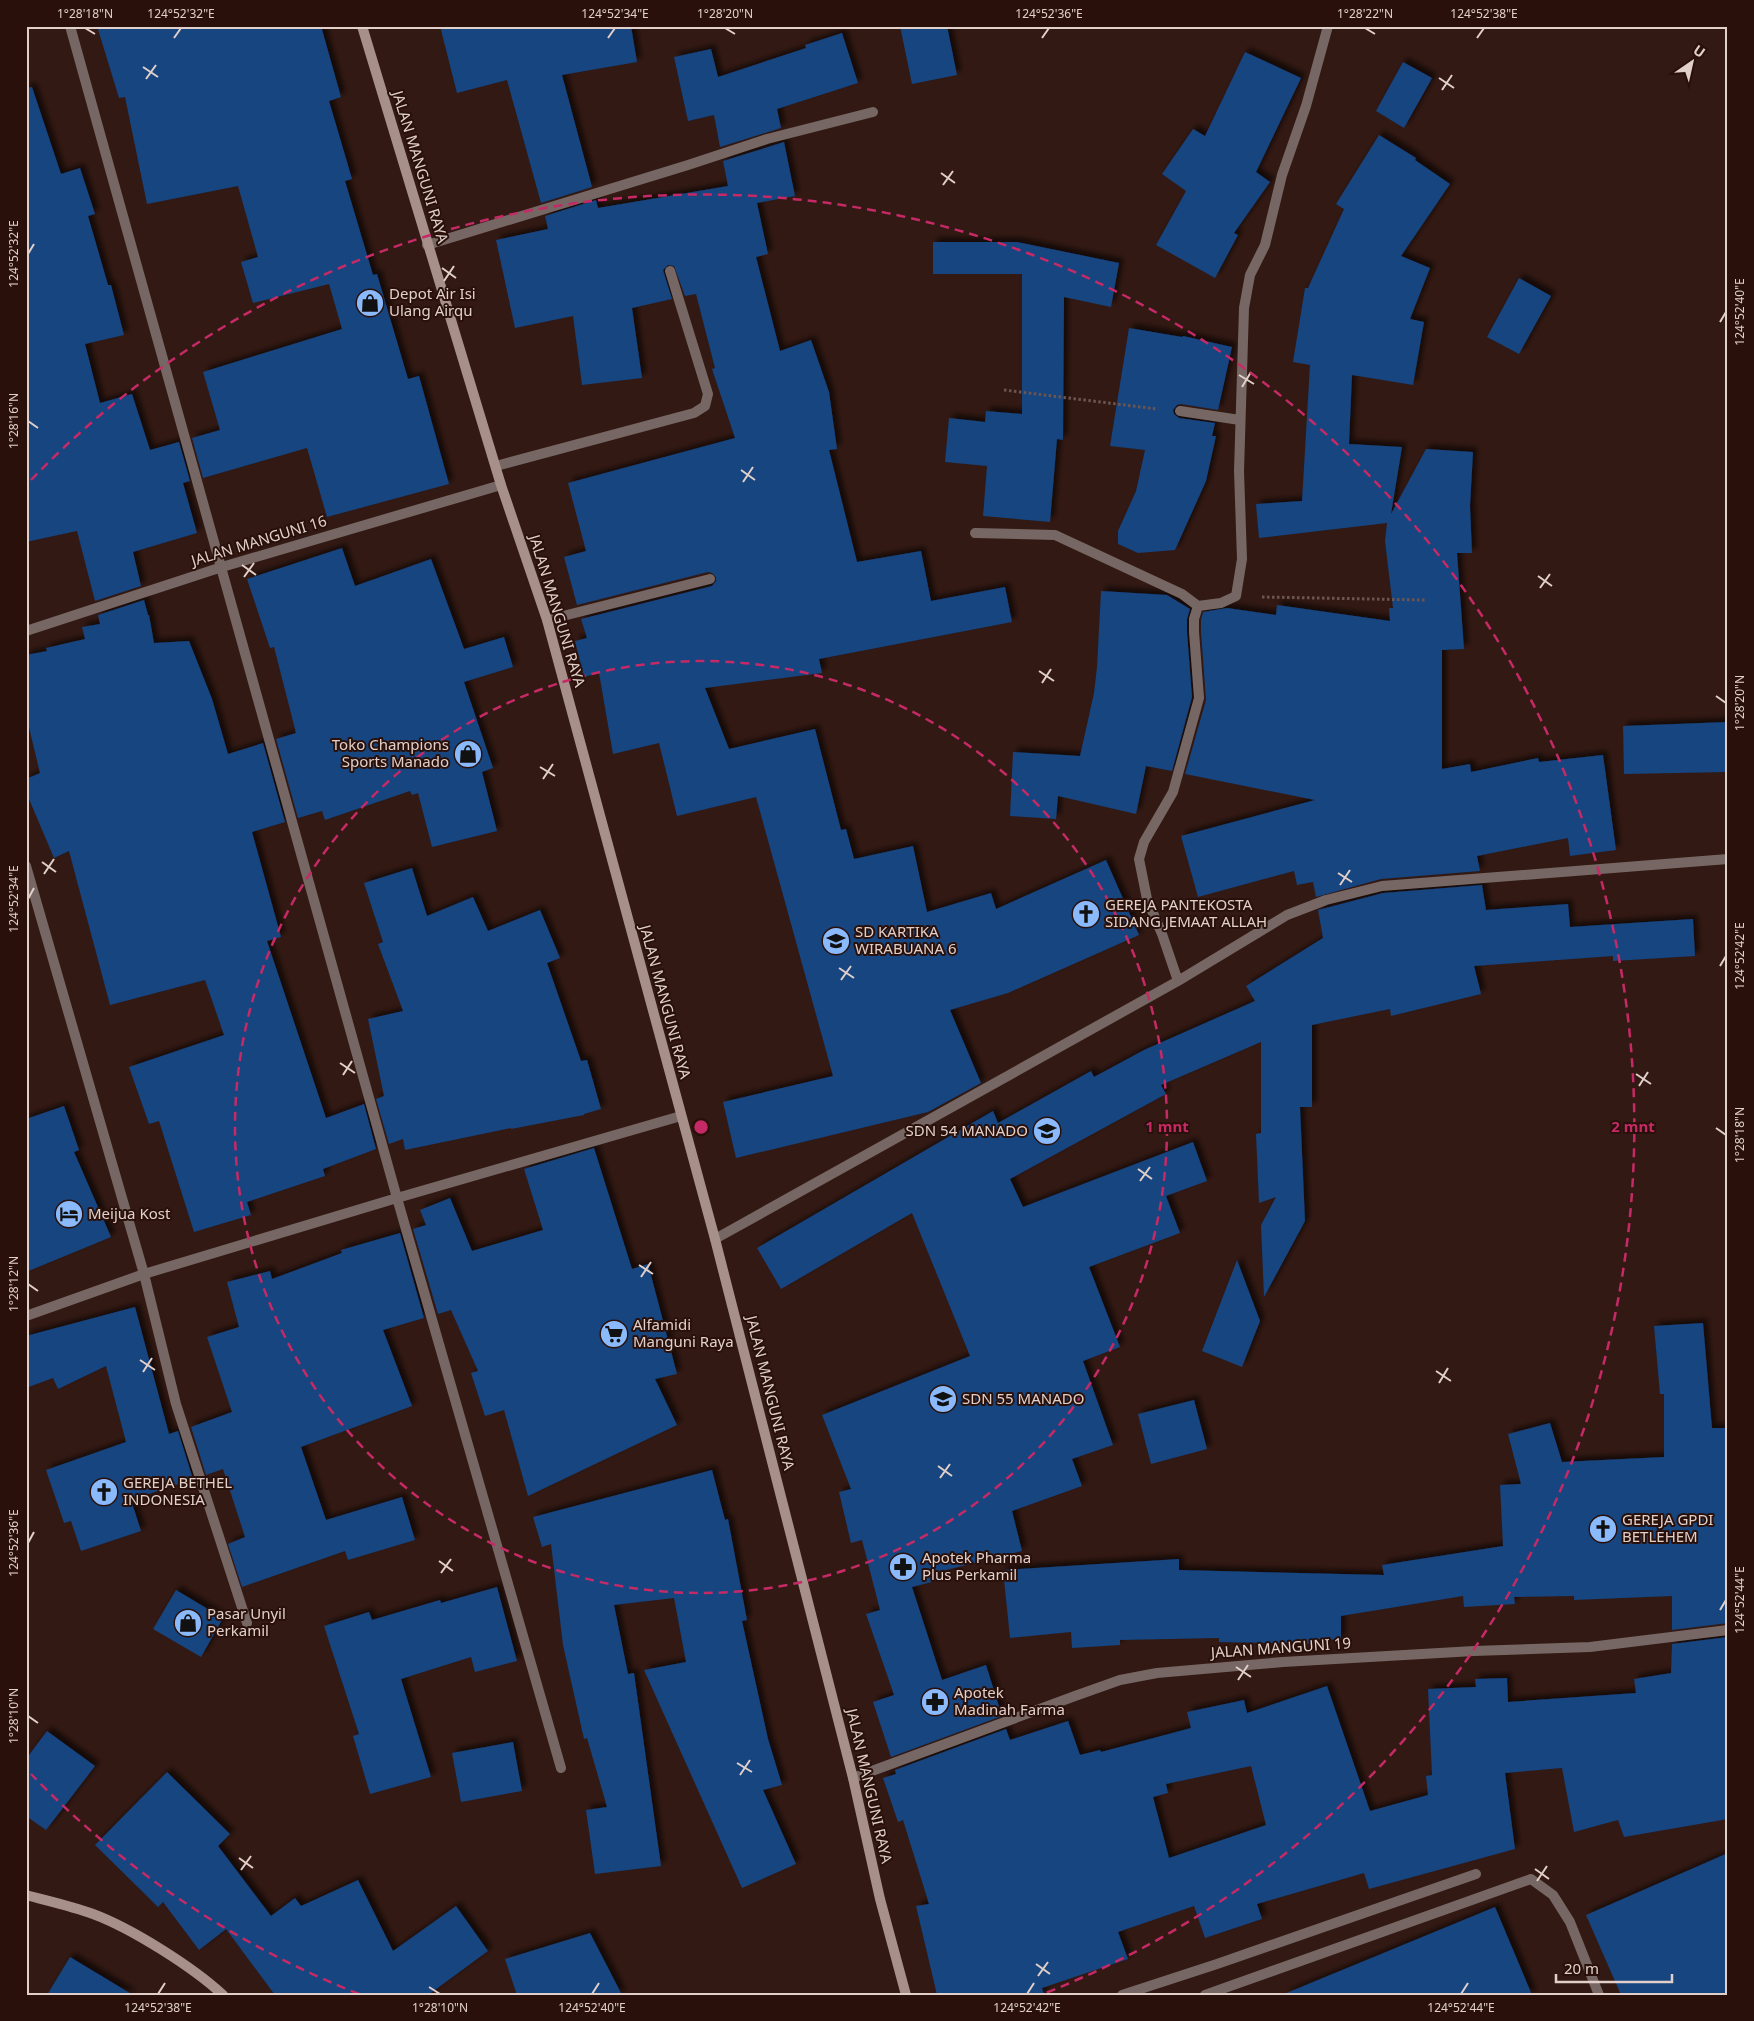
<svg xmlns="http://www.w3.org/2000/svg" width="1754" height="2021" font-family="'Noto Sans',sans-serif">
	<style>
		.building { fill: #154480; fill-rule: evenodd; filter: url(#shadow) }
		.lines { fill: none; stroke-linecap: round; stroke-linejoin: round }
		.path { stroke: #6c554f; stroke-width: 3; stroke-dasharray: 2.5 2.5; stroke-linecap: butt }
		.lane { stroke: #766764; stroke-width: 10 }
		.street { stroke: #766764; stroke-width: 10 }
		.secondary { stroke: #a78f8a; stroke-width: 10 }
		.ticks { fill: none; stroke: #e1cfca; stroke-width: 2 }
		.ring { fill: none; stroke: #c52a66; stroke-width: 2.5; stroke-dasharray: 9 6 }
		.labels { text-anchor: middle; stroke-width: 4; stroke-linejoin: round; paint-order: stroke }
		.street-label { font-size: 15px; fill: #e1cfca; stroke: #29100a }
		.poi-label { font-size: 15px; fill: #e1cfca; stroke: #29100a; text-anchor: start }
		.centre { fill: #c52a66; stroke: #29100a; stroke-width: 2.5 }
		.ring-label { font-size: 15px; text-anchor: middle; font-weight: bold; fill: #c52a66; stroke: #29100a; stroke-width: 4; stroke-linejoin: round; paint-order: stroke }
		.neatline { fill: none; stroke: #e1cfca; stroke-width: 2 }
		.ticks-label { font-size: 12px; text-anchor: middle; fill: #e1cfca }
	</style>
	<defs>
		<filter id="shadow"><feDropShadow dx="4.5" dy="-4.5" stdDeviation="2.5" flood-color="#0009"/></filter>
	</defs>
	<rect width="100%" height="100%" fill="#331913"/>
	<path class="building" d="M97 26H321L341 97 329 101 352 179 345 181 373 275 377 274 408 379 419 376 449 484 327 517 307 448 203 478 192 438 220 430 203 372 342 329 329 284 253 303 241 262 258 257 238 186 147 204 125 97 119 98Z
		M440 26H631L637 62 562 75 592 187 541 203 507 80 457 93Z
		M900 26H947L957 75 912 84Z
		M842 33 858 83 777 109 781 128 720 147 714 115 688 121 674 57 711 49 718 77 806 48 805 45Z
		M1245 52 1301 78 1256 172 1270 182 1234 233 1238 235 1215 278 1156 245 1186 191 1162 174 1193 129 1205 136Z
		M1403 62 1432 78 1404 128 1376 111Z
		M32 87 61 174 80 168 95 214 88 216 108 285H111L124 335 85 344 100 403 132 394 150 450 179 442 190 481 183 483 197 533 133 552 141 586 95 601 77 531 26 542V88Z
		M1379 135 1416 158 1415 160 1450 184 1401 256 1430 268 1410 319 1424 322 1413 385 1352 375 1349 444 1402 447 1391 514 1426 449 1473 452 1470 506 1472 553H1457L1464 649 1442 650V769L1470 764 1471 772 1538 758 1539 762 1603 755 1616 850 1570 856 1568 838 1477 856 1480 871 1381 879 1316 897 1313 882 1297 885 1294 871 1198 897 1181 836 1315 800 1185 774 1206 700 1201 632V620L1203 612 1227 608 1276 615 1277 605 1390 621 1389 608H1393L1385 541 1387 523 1259 538 1256 504 1302 501 1310 365 1293 362 1305 288H1308L1344 209 1336 204Z
		M784 142 795 196 757 203 768 254 756 257 780 351 811 340 829 392 837 449 829 450 857 562 921 551 931 601 1005 587 1012 622 819 659 822 673 705 688 729 749 815 729 841 830 846 829 854 859 913 846 927 912 991 893 996 909 1106 860 1139 935 1008 993 950 1010 981 1083 928 1112 736 1158 723 1102 833 1076 756 797 677 816 659 743 613 754 599 673 584 677 575 641 587 638 581 619 712 586 716 581V577L712 573 708 572 577 605 564 557 586 551 568 483 735 438 712 369 715 368 696 294 685 296 674 266 668 265 663 270 672 299 632 308 642 378 582 385 573 316 515 328 496 240 548 229 545 216 596 200 598 208 728 186 723 161Z
		M933 242H1017L1119 263 1111 307 1064 297 1063 440 1057 439 1050 522 983 516 987 466 945 462 949 418 985 422 986 411 1022 414V274H933Z
		M1519 278 1551 296 1519 354 1487 337Z
		M1129 328 1182 337 1183 336 1232 347 1218 410 1181 404 1177 405 1173 410 1174 414 1179 418 1215 423 1212 436H1216L1206 481 1175 550 1138 553 1118 544V531L1136 491 1145 450 1110 446Z
		M342 548 355 586 431 559 464 649 504 637 513 667 464 682 493 768 482 772 497 831 432 847 418 793 412 795 410 791 325 820 322 811 298 818 276 739 296 733 274 647 270 648 247 579Z
		M1101 591 1167 595 1190 609 1187 619V632L1192 697 1172 771 1146 766 1136 814 1058 796 1056 819 1010 816 1013 752 1080 756 1094 693 1097 667Z
		M144 600 148 615H149L154 643 189 641 212 699 228 754 263 743 285 822 252 832 281 937 267 941 326 1118 364 1104 376 1149 323 1169 325 1176 247 1202 251 1215 194 1232 159 1121 149 1124 129 1067 224 1035 205 980 110 1005 69 851 54 858 26 792V779L40 773 26 715V655L47 651 46 648 85 639 82 627 100 624 98 615Z
		M1728 722V772L1624 774 1623 726Z
		M412 868 427 916 473 897 488 931 540 910 560 958 547 963 581 1061 587 1060 601 1109 584 1114V1115L511 1129V1128L405 1150 403 1139 389 1144 376 1099 384 1096 368 1019 403 1011 378 944 383 942 364 883Z
		M1482 885 1486 910 1568 904 1570 927 1693 919 1695 956 1613 961V956L1474 966 1481 994 1391 1016 1390 1009 1312 1025V1107H1300L1305 1221 1264 1297 1261 1225 1276 1197 1259 1203 1256 1134 1261 1133V1042L1161 1085 1166 1094 1010 1179 1023 1207 1193 1142 1207 1181 1166 1196 1180 1233 1089 1267 1120 1347 1083 1361 1113 1445 1072 1459 1082 1486 1012 1511 1022 1551 938 1572 940 1580 912 1587 942 1680 986 1665 1002 1716 891 1757 873 1702 894 1695 866 1614 880 1610 862 1540 851 1543 839 1492 851 1489 822 1415 970 1356 912 1213 781 1289 757 1248 993 1111 998 1123 1091 1071 1094 1077 1144 1050 1255 1001 1246 986 1323 938 1318 910 1383 893Z
		M64 1106 79 1150 74 1152 111 1237 26 1272V1119Z
		M594 1148 632 1269 648 1264 677 1374 655 1379 677 1425 528 1496 504 1410 485 1416 471 1373 478 1371 451 1310 438 1314 413 1229 426 1225 420 1210 450 1198 472 1251 543 1230 524 1169Z
		M400 1233 424 1318 383 1330 412 1406 301 1447 326 1520 402 1497 415 1540 348 1560 345 1551 242 1587 228 1544 245 1537 223 1469 206 1475 191 1427 232 1412 207 1337 239 1327 227 1282 270 1271 272 1279 342 1253 341 1250Z
		M1237 1260 1260 1321 1242 1367 1202 1351Z
		M135 1307 169 1434 178 1431 193 1479 131 1500 141 1531 81 1551 71 1521 64 1523 46 1470 126 1442 106 1366 58 1389 53 1378 26 1388V1336Z
		M1703 1323 1712 1428H1727L1728 1623 1672 1630V1596L1574 1600V1596L1514 1597 1515 1604 1464 1607 1463 1596 1341 1616V1640L1311 1639 1313 1644 1219 1642V1638L1120 1640V1645L1072 1648 1071 1632 1010 1638 1003 1570 1179 1559V1570L1384 1575 1382 1565 1503 1546 1500 1485 1521 1484 1508 1434 1550 1423 1562 1462 1664 1457V1394H1660L1654 1326Z
		M1194 1400 1207 1449 1151 1464 1138 1414Z
		M712 1470 725 1520 728 1519 747 1620 742 1621 768 1739 782 1785 763 1790 796 1864 742 1888 644 1670 686 1662 674 1598 614 1605 628 1674 634 1673 661 1866 595 1874 586 1810 607 1807 587 1738 584 1739 563 1645 551 1544 542 1547 533 1517Z
		M497 1587 517 1661 475 1672 471 1657 401 1679 431 1777 370 1794 353 1736 359 1734 324 1626 369 1612 372 1620 440 1600 441 1603Z
		M176 1590 223 1618 201 1657 153 1629Z
		M1728 1637V1819L1624 1837 1618 1820 1574 1832 1562 1768 1505 1773 1515 1849 1369 1889 1364 1873 1257 1904 1262 1919 1205 1938 1194 1906 1118 1932 1128 1959 1042 1988 1044 1995H937L916 1906 929 1904 903 1820 898 1822 883 1778 896 1774 895 1770 1006 1729 1010 1740 1068 1721 1080 1755 1100 1750 1101 1752 1191 1728 1187 1712 1244 1700 1247 1713 1327 1686 1370 1811 1428 1795 1426 1776 1432 1775 1428 1689 1476 1687 1475 1679 1507 1678 1508 1702 1636 1693 1634 1679 1671 1673 1672 1644ZM1251 1766 1266 1825 1169 1858 1153 1797 1168 1793 1166 1784Z
		M47 1731 95 1766 46 1830 26 1816V1759Z
		M513 1742 522 1791 461 1802 452 1753Z
		M167 1772 230 1834 218 1846 271 1916 295 1898 301 1906 358 1880 393 1951 456 1906 488 1951 428 1995H275L226 1929 199 1950 163 1902 158 1907 95 1845Z
		M1728 1853V1995H1621L1586 1915Z
		M1495 1907 1532 1995H1284V1994Z
		M590 1933 622 1995H517L505 1959Z
		M70 1957 133 1995H47Z"/>
	<g class="lines">
		<path class="path" d="M1004 390 1157 409
			M1262 597 1425 600"/>
		<path class="lane" d="M1205 1995 1531 1879 1553 1895 1570 1922 1599 1995"/>
		<path class="street" d="M70 26 397 1198 561 1768
			M427 245 688 165 767 139 873 112
			M1180 411 1240 420
			M496 466 694 413 705 406 708 394 670 271
			M975 533 1055 535 1182 594 1198 606
			M1198 606 1221 603 1236 596 1242 559 1239 471 1244 308 1250 275 1265 245 1282 175 1306 106 1328 26
			M547 620 710 579
			M26 631 222 567 501 485
			M26 866 144 1274 176 1404 247 1623
			M1178 981 1162 934 1147 899 1139 859 1144 842 1173 792 1199 698 1194 632V619L1198 606
			M715 1239 1178 981 1287 915 1326 900 1382 886 1728 859
			M26 1316 144 1274 397 1198 681 1116
			M853 1778 1075 1696 1120 1680 1157 1673 1283 1662 1474 1651 1590 1647 1728 1630
			M1122 1995 1217 1964 1476 1874"/>
		<path class="secondary" d="M362 26 501 485 547 620 715 1239 853 1778 880 1899 906 1995
			M26 1895C48 1901 71 1906 93 1914 131 1928 193 1967 223 1995"/>
	</g>
	<path class="ticks" d="M85 28 95 34M725 28 735 34M1365 28 1375 34M174 38 181 28M608 38 615 28M1042 38 1049 28M1477 38 1484 28M143 67 158 77M1439 78 1454 88M146 79 156 65M1442 90 1452 75M941 173 955 183M943 185 953 171M28 254 34 244M442 268 456 278M444 281 454 266M1720 322 1726 312M1239 375 1254 384M1242 387 1251 372M28 421 38 428M741 470 755 480M743 482 753 467M242 565 256 575M1538 576 1552 586M244 577 254 563M1540 588 1550 574M1039 671 1054 681M1042 683 1051 669M1716 696 1726 703M540 767 555 776M543 779 553 764M42 862 56 872M1338 873 1352 882M44 874 54 859M1340 885 1350 870M28 899 34 888M1720 966 1726 956M839 968 854 978M841 980 851 966M340 1063 355 1073M1636 1074 1651 1084M343 1075 352 1061M1639 1086 1648 1072M1716 1128 1726 1135M1138 1169 1152 1179M1140 1181 1150 1167M639 1265 653 1274M641 1277 651 1262M28 1284 38 1291M140 1360 155 1370M1436 1371 1451 1381M143 1372 152 1358M1439 1383 1448 1368M938 1466 952 1476M940 1478 950 1464M28 1543 34 1532M439 1561 453 1571M441 1573 451 1559M1720 1610 1726 1600M1236 1667 1251 1677M1238 1680 1248 1665M28 1716 38 1723M737 1763 752 1772M740 1775 750 1760M239 1858 253 1868M1535 1869 1549 1879M241 1870 251 1856M1537 1881 1547 1866M1036 1964 1050 1974M1038 1976 1048 1962M429 1987 440 1994M158 1994 165 1983M592 1994 599 1983M1027 1994 1034 1983M1461 1994 1468 1983"/>
	<g class="ring">
		<circle cx="701" cy="1127" r="466"/>
		<path d="M359 1994A932 932 0 0 1 31 1774M31 480A932 932 0 1 1 1043 1994"/>
	</g>
	<defs>
		<symbol id="shop-disc" viewBox="-11 -11 22 22"><circle r="9.5" fill="#8abafc" stroke="#29100a"/><path d="M-5-2.5h2.3a2.7 3.5 0 0 1 5.4 0H5L5.5 6h-11ZM-1.5-2.5h3a1.5 2.3 0 0 0-3 0Z" fill="#111"/></symbol>
		<symbol id="church-disc" viewBox="-11 -11 22 22"><circle r="9.5" fill="#8abafc" stroke="#29100a"/><path d="M-1.2-6h2.4v3.5h3.3v2.4h-3.3V6h-2.4V-.1h-3.3v-2.4h3.3Z" fill="#111"/></symbol>
		<symbol id="school-disc" viewBox="-11 -11 22 22"><circle r="9.5" fill="#8abafc" stroke="#29100a"/><path d="M0-5L7-2L0 1L-7-2ZM-4 1L0 2.5L4 1V4Q0 6-4 4Z" fill="#111"/></symbol>
		<symbol id="hotel-disc" viewBox="-11 -11 22 22"><circle r="9.5" fill="#8abafc" stroke="#29100a"/><path d="M-6-4.5h1.5V1H6V5H4.5V3h-9V5H-6ZM-4 0a1.8 1.8 0 1 1 3.6 0ZM.5 0V-2.5h3Q6-2.5 6 0Z" fill="#111"/></symbol>
		<symbol id="supermarket-disc" viewBox="-11 -11 22 22"><circle r="9.5" fill="#8abafc" stroke="#29100a"/><path d="M-6-5.5h2.5l.6 2H6L4.5 2H-2.5L-4.4-4H-6ZM-1.5 3.2a1.3 1.3 0 1 0 .1 0ZM3 3.2a1.3 1.3 0 1 0 .1 0Z" fill="#111"/></symbol>
		<symbol id="pharmacy-disc" viewBox="-11 -11 22 22"><circle r="9.5" fill="#8abafc" stroke="#29100a"/><path d="M-2-6h4v4h4v4h-4v4h-4v-4h-4v-4h4Z" fill="#111"/></symbol>
	</defs>
	<g fill-rule="evenodd">
		<use href="#shop-disc" x="354" y="287" width="32" height="32"/>
		<use href="#shop-disc" x="452" y="738" width="32" height="32"/>
		<use href="#church-disc" x="1070" y="898" width="32" height="32"/>
		<use href="#school-disc" x="820" y="925" width="32" height="32"/>
		<use href="#school-disc" x="1031" y="1115" width="32" height="32"/>
		<use href="#hotel-disc" x="53" y="1198" width="32" height="32"/>
		<use href="#supermarket-disc" x="598" y="1318" width="32" height="32"/>
		<use href="#school-disc" x="927" y="1383" width="32" height="32"/>
		<use href="#church-disc" x="88" y="1476" width="32" height="32"/>
		<use href="#church-disc" x="1587" y="1513" width="32" height="32"/>
		<use href="#pharmacy-disc" x="887" y="1551" width="32" height="32"/>
		<use href="#shop-disc" x="172" y="1607" width="32" height="32"/>
		<use href="#pharmacy-disc" x="919" y="1686" width="32" height="32"/>
	</g>
	<g class="labels">
		<g class="street-label">
			<text transform="translate(420 167) rotate(73)" y="5">JALAN MANGUNI RAYA</text>
			<text transform="translate(259 541) rotate(-17)" y="5">JALAN MANGUNI 16</text>
			<text transform="translate(557 611) rotate(73)" y="5">JALAN MANGUNI RAYA</text>
			<text transform="translate(665 1002) rotate(75)" y="5">JALAN MANGUNI RAYA</text>
			<text transform="translate(770 1393) rotate(76)" y="5">JALAN MANGUNI RAYA</text>
			<text transform="translate(1281 1648) rotate(-4)" y="5">JALAN MANGUNI 19</text>
			<text transform="translate(869 1786) rotate(77)" y="5">JALAN MANGUNI RAYA</text>
		</g>
		<g class="poi-label">
			<text x="389" y="299">Depot Air Isi<tspan x="389" dy="17">Ulang Airqu</tspan></text>
			<text x="449" y="750" text-anchor="end">Toko Champions<tspan x="449" dy="17">Sports Manado</tspan></text>
			<text x="1105" y="910">GEREJA PANTEKOSTA<tspan x="1105" dy="17">SIDANG JEMAAT ALLAH</tspan></text>
			<text x="855" y="937">SD KARTIKA<tspan x="855" dy="17">WIRABUANA 6</tspan></text>
			<text x="1028" y="1136" text-anchor="end">SDN 54 MANADO</text>
			<text x="88" y="1219">Meijua Kost</text>
			<text x="633" y="1330">Alfamidi<tspan x="633" dy="17">Manguni Raya</tspan></text>
			<text x="962" y="1404">SDN 55 MANADO</text>
			<text x="123" y="1488">GEREJA BETHEL<tspan x="123" dy="17">INDONESIA</tspan></text>
			<text x="1622" y="1525">GEREJA GPDI<tspan x="1622" dy="17">BETLEHEM</tspan></text>
			<text x="922" y="1563">Apotek Pharma<tspan x="922" dy="17">Plus Perkamil</tspan></text>
			<text x="207" y="1619">Pasar Unyil<tspan x="207" dy="17">Perkamil</tspan></text>
			<text x="954" y="1698">Apotek<tspan x="954" dy="17">Madinah Farma</tspan></text>
		</g>
	</g>
	<circle cx="701" cy="1127" r="8" class="centre"/>
	<g class="ring-label">
		<text x="1167" y="1132">1 mnt</text>
		<text x="1633" y="1132">2 mnt</text>
	</g>
	<rect width="1754" height="2021" fill="none" stroke="#29100a" stroke-width="55"/>
	<g transform="translate(1692 62) rotate(34)" stroke="#29100a" stroke-width="4" paint-order="stroke">
	<path d="M0-4L9 19L0 12L-9 19Z" fill="#e1cfca"/>
	<text y="-8" font-size="14" font-weight="bold" text-anchor="middle" fill="#e1cfca">U</text>
	</g>
	<path d="M1556 1974v8h116v-8" fill="none" stroke="#e1cfca" stroke-width="2.5"/>
	<text x="1564" y="1974" font-size="15" fill="#e1cfca" stroke="#29100a" stroke-width="4" paint-order="stroke">20 m</text>
	<rect x="28" y="28" width="1698" height="1966" class="neatline"/>
	<g class="ticks-label">
		<text x="85" y="18">1°28'18"N</text>
		<text x="181" y="18">124°52'32"E</text>
		<text x="615" y="18">124°52'34"E</text>
		<text x="725" y="18">1°28'20"N</text>
		<text x="1049" y="18">124°52'36"E</text>
		<text x="1365" y="18">1°28'22"N</text>
		<text x="1484" y="18">124°52'38"E</text>
		<text transform="translate(14 254) rotate(-90)" y="4">124°52'32"E</text>
		<text transform="translate(1740 312) rotate(-90)" y="4">124°52'40"E</text>
		<text transform="translate(14 421) rotate(-90)" y="4">1°28'16"N</text>
		<text transform="translate(1740 703) rotate(-90)" y="4">1°28'20"N</text>
		<text transform="translate(14 899) rotate(-90)" y="4">124°52'34"E</text>
		<text transform="translate(1740 956) rotate(-90)" y="4">124°52'42"E</text>
		<text transform="translate(1740 1135) rotate(-90)" y="4">1°28'18"N</text>
		<text transform="translate(14 1284) rotate(-90)" y="4">1°28'12"N</text>
		<text transform="translate(14 1543) rotate(-90)" y="4">124°52'36"E</text>
		<text transform="translate(1740 1600) rotate(-90)" y="4">124°52'44"E</text>
		<text transform="translate(14 1716) rotate(-90)" y="4">1°28'10"N</text>
		<text x="158" y="2012">124°52'38"E</text>
		<text x="440" y="2012">1°28'10"N</text>
		<text x="592" y="2012">124°52'40"E</text>
		<text x="1027" y="2012">124°52'42"E</text>
		<text x="1461" y="2012">124°52'44"E</text>
	</g>
</svg>
